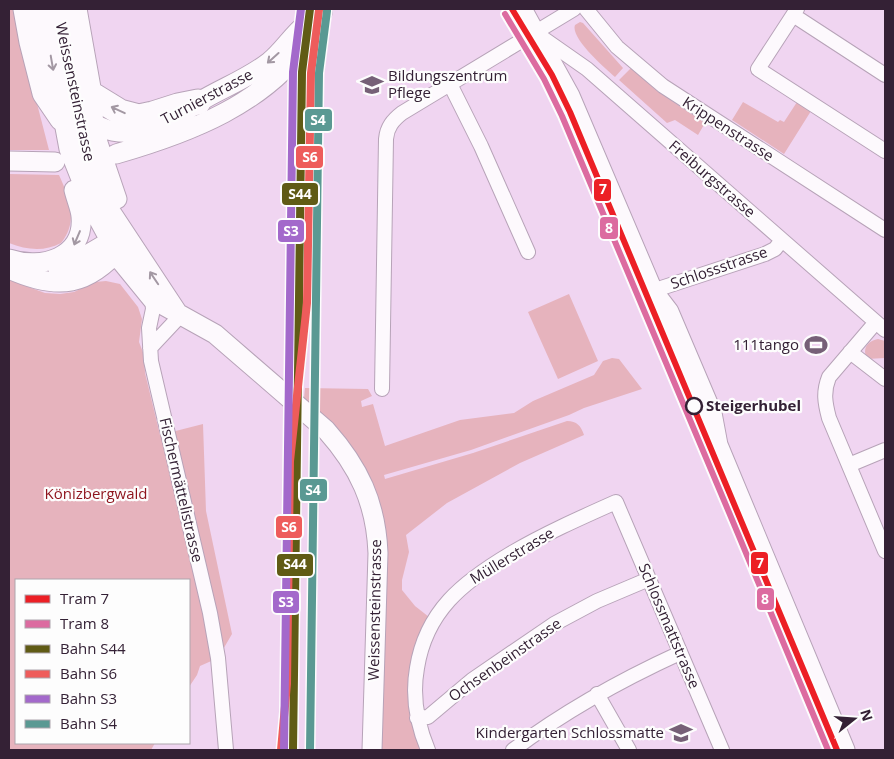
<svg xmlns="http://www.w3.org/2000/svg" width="894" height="759" font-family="'Open Sans',sans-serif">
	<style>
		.green { fill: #e6b3bd }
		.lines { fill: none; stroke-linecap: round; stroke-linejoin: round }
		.street-casing { stroke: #b7a3b8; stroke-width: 16 }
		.secondary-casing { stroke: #b7a3b8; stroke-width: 21 }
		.primary-casing { stroke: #b7a3b8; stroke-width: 23 }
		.highway-casing { stroke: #b7a3b8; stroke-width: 27 }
		.street { stroke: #fdf9fd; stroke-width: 14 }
		.secondary { stroke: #fdf9fd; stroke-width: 19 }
		.primary { stroke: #fdf9fd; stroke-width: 21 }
		.highway { stroke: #fdf9fd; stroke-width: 25 }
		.rail-1-casing { stroke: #fdfdfd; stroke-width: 11 }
		.rail-2-casing { stroke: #fdfdfd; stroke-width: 11 }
		.rail-3-casing { stroke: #fdfdfd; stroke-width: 11 }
		.rail-4-casing { stroke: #fdfdfd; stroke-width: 11 }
		.rail-1 { stroke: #605b15; stroke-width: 8 }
		.rail-2 { stroke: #ee5c5b; stroke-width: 8 }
		.rail-3 { stroke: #a369cb; stroke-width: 8 }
		.rail-4 { stroke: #5a9993; stroke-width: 8 }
		.tram-1-casing { stroke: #fdfdfd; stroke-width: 10 }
		.tram-2-casing { stroke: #fdfdfd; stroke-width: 10 }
		.tram-1 { stroke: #ec1f25; stroke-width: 6 }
		.tram-2 { stroke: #dc6ba0; stroke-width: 6 }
		.oneway { stroke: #a398a3 }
		.stop-dot { fill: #fdfdfd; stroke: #342135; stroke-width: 2.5 }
		.labels { text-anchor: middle; stroke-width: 4.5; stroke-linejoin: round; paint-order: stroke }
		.poi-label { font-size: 15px; fill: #342135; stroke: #fdfdfd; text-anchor: end }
		.street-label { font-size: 15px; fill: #342135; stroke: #fdfdfd }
		.stop-label { font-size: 15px; font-weight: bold; fill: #342135; stroke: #fdfdfd; text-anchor: start }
		.park-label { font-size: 15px; fill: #8e141d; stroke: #fdfdfd }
		.line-badge { stroke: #fdfdfd; stroke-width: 2 }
		.badge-label { font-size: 14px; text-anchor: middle; font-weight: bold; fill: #fff }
	</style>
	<rect width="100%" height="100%" fill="#f0d5f1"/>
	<path class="green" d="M9 9H18L27 65 49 150H9Z
		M580 22 583 23 623 68 615 77C605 68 570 38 575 25Z
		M631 68 657 91 705 123 698 135 675 120 667 123 619 80Z
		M743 102 778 122 780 120 784 122 797 102 811 111 784 154 732 120Z
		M9 174 59 175C69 197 79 221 61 243 44 252 27 250 9 243Z
		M9 280 45 293 60 294 74 292 95 282 106 281 120 284 138 307 142 319 139 342 144 355 145 373 160 435 203 424 206 511 232 634 218 658 200 666 197 675 189 687V580H16V743H155L151 750H9Z
		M569 294 598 361 558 379 528 312Z
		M878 339 885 341V358L867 359C862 349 867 341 878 339Z
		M612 358 619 359 642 389 584 408 569 415 471 450 384 475 385 479 473 453 567 421C577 421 581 426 584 435L520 463 447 503 406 535 409 552 402 580V590L415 606 429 617 418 642 423 750H373L374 512 303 408 305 388 368 389 372 396 361 401 362 407 373 404 385 446 460 420 514 413 533 401 594 375 603 361Z"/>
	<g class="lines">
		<defs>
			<path id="street" d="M586 9 617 47 663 86 885 230
				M797 9 758 69 885 151
				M793 15 885 75
				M537 34 587 69 885 330
				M450 84 481 146 528 252
				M652 291 765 254 775 249 782 240
				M152 299 153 309 149 328 151 361 210 613 218 658 226 750
				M876 322 829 377C823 392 825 403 829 418L885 551
				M150 348 180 316
				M850 352 885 379
				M382 389 386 139C387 127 393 120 402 113L574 9
				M849 465 885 450
				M597 694 629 750
				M417 718 428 717 472 680 554 624 597 601 649 579
				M428 750C417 724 412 696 417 668 426 611 463 582 510 554 544 534 580 518 616 502L722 750
				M513 750C565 711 621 680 680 653"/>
			<path id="secondary" d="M43 9 69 149 92 207 121 261 152 299 215 334 326 430C359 467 376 503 378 553L372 750
				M57 9 84 146 94 175 107 206 177 312
				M77 112C112 142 141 135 180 115 186 111 192 106 199 102 222 88 247 79 269 62 283 51 292 35 306 24 311 20 316 16 322 13
				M93 115 96 137 117 199
				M116 154C189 133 266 104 310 39 315 32 317 23 321 15
				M9 161 55 162
				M9 259C41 270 85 258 81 216 80 207 76 199 74 190
				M58 268 75 262 102 246 122 241
				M9 269C58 291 89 287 124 244"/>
			<path id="primary" d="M521 9 569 96 652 291 668 312 711 413 717 445 844 750"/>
			<path id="highway" d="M26 9 32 42 45 93 62 118
				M74 9 91 105
				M89 93 120 112 139 117 153 114 178 106 198 102"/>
		</defs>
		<use href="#street" class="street-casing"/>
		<use href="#secondary" class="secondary-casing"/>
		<use href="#primary" class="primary-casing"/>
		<use href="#highway" class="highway-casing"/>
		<use href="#street" class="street"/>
		<use href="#secondary" class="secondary"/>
		<use href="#primary" class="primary"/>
		<use href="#highway" class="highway"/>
		<defs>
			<path id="rail-1" d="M293 750 302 72 310 9"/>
			<path id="rail-2" d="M281 750 287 684 290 461 307 303 311 73 319 10"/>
			<path id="rail-3" d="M284 750 293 72 301 9"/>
			<path id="rail-4" d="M310 750 319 73 327 11"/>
		</defs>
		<use href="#rail-1" class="rail-1-casing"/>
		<use href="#rail-2" class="rail-2-casing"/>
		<use href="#rail-3" class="rail-3-casing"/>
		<use href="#rail-4" class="rail-4-casing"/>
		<use href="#rail-1" class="rail-1"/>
		<use href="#rail-2" class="rail-2"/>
		<use href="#rail-3" class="rail-3"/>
		<use href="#rail-4" class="rail-4"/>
		<defs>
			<path id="tram-1" d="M512 9 552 75 570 112C659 325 750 537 837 750"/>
			<path id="tram-2" d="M505 14 544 79 562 116C650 327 741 538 828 750"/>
		</defs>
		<use href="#tram-1" class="tram-1-casing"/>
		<use href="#tram-2" class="tram-2-casing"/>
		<use href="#tram-1" class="tram-1"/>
		<use href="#tram-2" class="tram-2"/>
	</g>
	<defs><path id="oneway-shaft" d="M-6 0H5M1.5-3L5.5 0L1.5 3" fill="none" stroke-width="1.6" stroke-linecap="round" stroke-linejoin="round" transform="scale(1.25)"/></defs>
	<g class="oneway">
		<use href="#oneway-shaft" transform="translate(273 58) rotate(138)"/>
		<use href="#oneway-shaft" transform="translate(52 63) rotate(80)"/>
		<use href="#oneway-shaft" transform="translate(118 110) rotate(-155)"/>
		<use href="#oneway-shaft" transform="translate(77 238) rotate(113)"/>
		<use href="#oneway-shaft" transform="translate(154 278) rotate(-124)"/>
	</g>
	<defs>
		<symbol id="school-bare" viewBox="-9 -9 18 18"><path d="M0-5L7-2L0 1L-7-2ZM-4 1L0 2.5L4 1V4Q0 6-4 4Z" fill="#766077" stroke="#fdfdfd" stroke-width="2.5" paint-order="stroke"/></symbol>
		<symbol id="stadium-bare" viewBox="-9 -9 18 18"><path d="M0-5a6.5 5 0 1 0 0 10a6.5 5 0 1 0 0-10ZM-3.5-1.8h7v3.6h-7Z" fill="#766077" stroke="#fdfdfd" stroke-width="2.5" paint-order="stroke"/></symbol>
	</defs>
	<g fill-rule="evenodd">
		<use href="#school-bare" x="356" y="69" width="32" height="32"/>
		<use href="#stadium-bare" x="800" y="329" width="32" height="32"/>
		<use href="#school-bare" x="665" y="717" width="32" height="32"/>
	</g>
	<circle class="stop-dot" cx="694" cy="406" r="8"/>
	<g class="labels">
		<g class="poi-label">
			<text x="388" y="81" text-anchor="start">Bildungszentrum<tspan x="388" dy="17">Pflege</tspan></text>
			<text x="799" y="350">111tango</text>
			<text x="664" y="738">Kindergarten Schlossmatte</text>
		</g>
		<g class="street-label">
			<text transform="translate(75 92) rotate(78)" y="5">Weissensteinstrasse</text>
			<text transform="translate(207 97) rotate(-28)" y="5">Turnierstrasse</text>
			<text transform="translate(728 129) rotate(33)" y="5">Krippenstrasse</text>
			<text transform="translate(712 179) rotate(41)" y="5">Freiburgstrasse</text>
			<text transform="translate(719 268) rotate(-19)" y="5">Schlossstrasse</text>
			<text transform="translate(181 490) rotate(77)" y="5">Fischermättelistrasse</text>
			<text transform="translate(512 556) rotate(-31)" y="5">Müllerstrasse</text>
			<text transform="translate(375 610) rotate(-89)" y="5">Weissensteinstrasse</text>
			<text transform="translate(669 626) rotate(67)" y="5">Schlossmattstrasse</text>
			<text transform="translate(505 660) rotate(-35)" y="5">Ochsenbeinstrasse</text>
		</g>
		<g class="stop-label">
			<text x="706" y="411">Steigerhubel</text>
		</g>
		<g class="park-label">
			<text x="96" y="499">Könizbergwald</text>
		</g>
	</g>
	<g class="line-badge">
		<rect x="304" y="108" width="29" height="24" rx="5" fill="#5a9993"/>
		<rect x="295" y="145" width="29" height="24" rx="5" fill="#ee5c5b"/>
		<rect x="593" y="178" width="19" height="24" rx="5" fill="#ec1f25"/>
		<rect x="281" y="182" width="38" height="24" rx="5" fill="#605b15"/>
		<rect x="599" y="216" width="20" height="24" rx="5" fill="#dc6ba0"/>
		<rect x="277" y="219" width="28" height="24" rx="5" fill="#a369cb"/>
		<rect x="299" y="478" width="29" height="24" rx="5" fill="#5a9993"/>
		<rect x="275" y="515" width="28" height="24" rx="5" fill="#ee5c5b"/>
		<rect x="750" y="551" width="19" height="24" rx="5" fill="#ec1f25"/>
		<rect x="276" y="553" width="38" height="24" rx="5" fill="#605b15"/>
		<rect x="756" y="587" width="19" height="24" rx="5" fill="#dc6ba0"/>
		<rect x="272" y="590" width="28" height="24" rx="5" fill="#a369cb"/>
	</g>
	<g class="badge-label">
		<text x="318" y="125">S4</text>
		<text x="310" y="162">S6</text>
		<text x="603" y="194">7</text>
		<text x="300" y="199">S44</text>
		<text x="609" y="233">8</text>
		<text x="291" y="236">S3</text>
		<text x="313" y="495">S4</text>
		<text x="289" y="532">S6</text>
		<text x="760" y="568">7</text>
		<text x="295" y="569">S44</text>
		<text x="765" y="604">8</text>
		<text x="286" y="607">S3</text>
	</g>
	<rect width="894" height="759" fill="none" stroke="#342135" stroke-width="20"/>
	<rect x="15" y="579" width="175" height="165" fill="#fdfdfd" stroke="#ada5ad"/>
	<rect x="25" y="595" width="25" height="8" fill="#ec1f25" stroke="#ada5ad"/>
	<text x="60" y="604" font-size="15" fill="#342135">Tram 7</text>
	<rect x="25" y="620" width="25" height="8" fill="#dc6ba0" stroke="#ada5ad"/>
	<text x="60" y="629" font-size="15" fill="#342135">Tram 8</text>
	<rect x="25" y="645" width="25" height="8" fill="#605b15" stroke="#ada5ad"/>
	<text x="60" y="654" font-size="15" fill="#342135">Bahn S44</text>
	<rect x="25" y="670" width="25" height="8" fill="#ee5c5b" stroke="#ada5ad"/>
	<text x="60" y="679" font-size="15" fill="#342135">Bahn S6</text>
	<rect x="25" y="695" width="25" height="8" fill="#a369cb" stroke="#ada5ad"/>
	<text x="60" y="704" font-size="15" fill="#342135">Bahn S3</text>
	<rect x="25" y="720" width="25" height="8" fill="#5a9993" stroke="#ada5ad"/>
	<text x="60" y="729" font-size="15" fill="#342135">Bahn S4</text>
	<g transform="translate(854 719) rotate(73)" stroke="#fdfdfd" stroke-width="4" paint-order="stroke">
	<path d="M0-4L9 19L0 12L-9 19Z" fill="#342135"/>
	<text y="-8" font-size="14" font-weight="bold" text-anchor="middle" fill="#342135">N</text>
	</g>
</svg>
